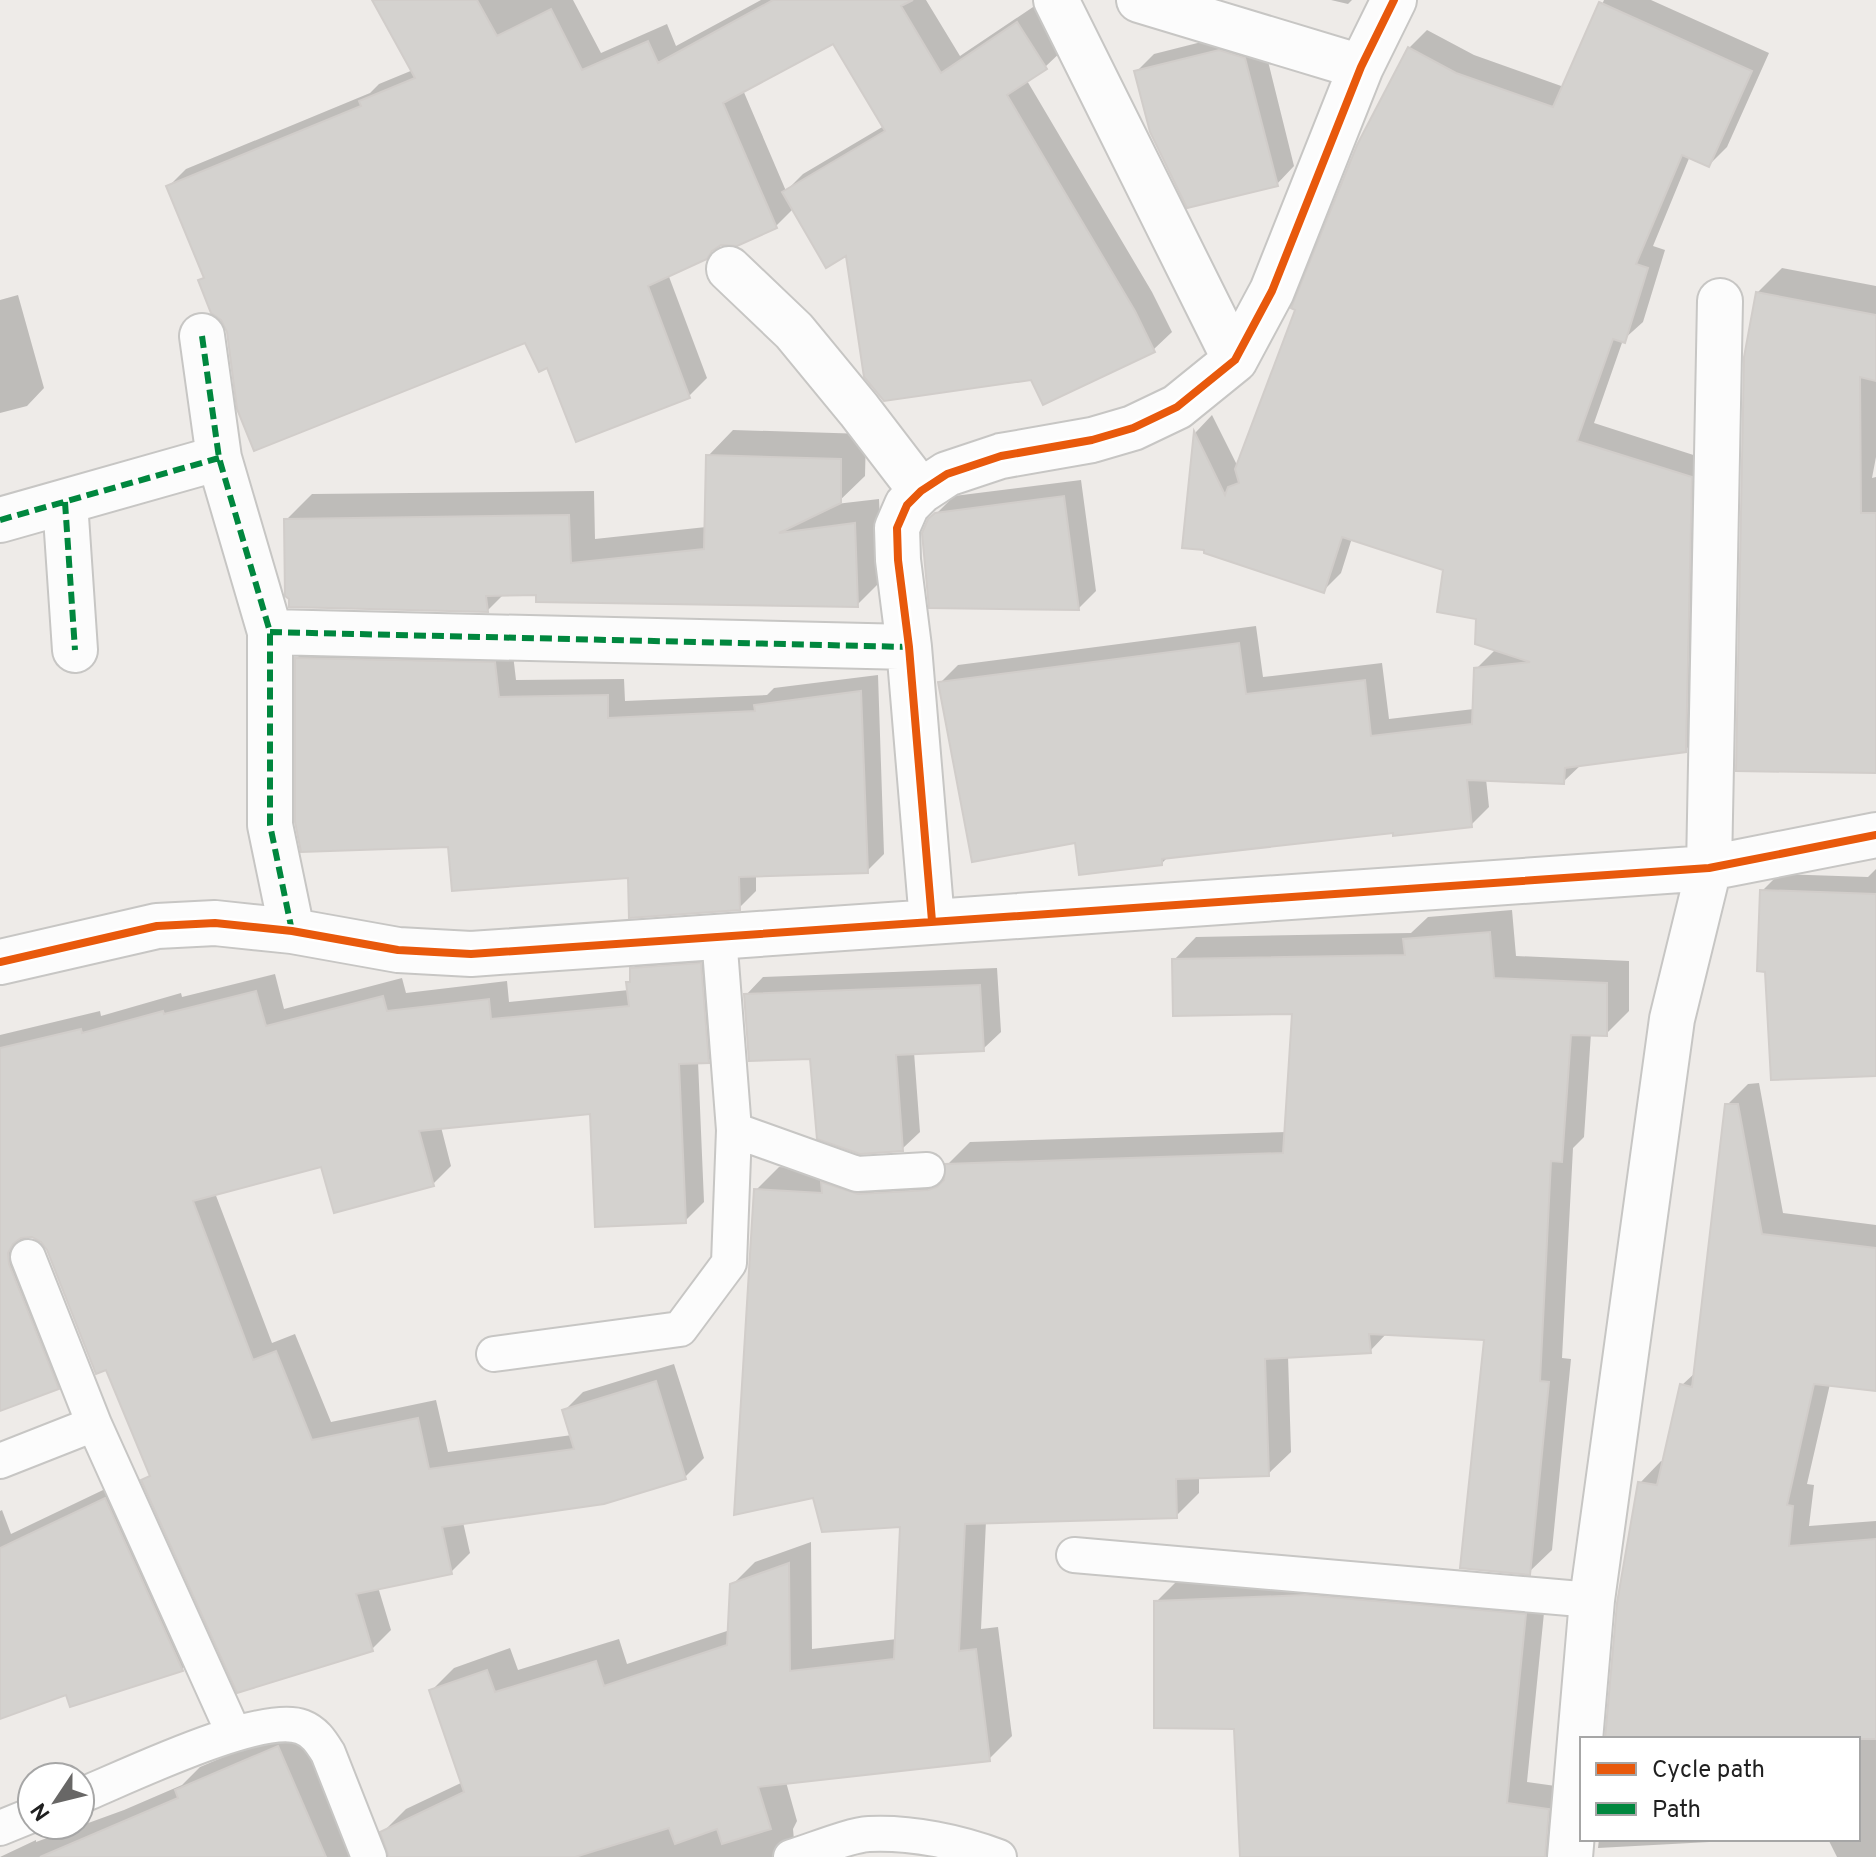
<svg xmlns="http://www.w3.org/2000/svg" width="1876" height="1857" font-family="Overpass,sans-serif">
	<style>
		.shadow { fill: #0003; fill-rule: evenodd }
		.building { fill: #d4d2cf; stroke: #d1cdca; stroke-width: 2 }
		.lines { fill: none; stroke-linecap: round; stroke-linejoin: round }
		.service-casing { stroke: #c7c6c4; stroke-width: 38 }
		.minor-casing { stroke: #c7c6c4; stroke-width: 48 }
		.service { stroke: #fcfcfc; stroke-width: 34 }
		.minor { stroke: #fcfcfc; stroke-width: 44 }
		.quiet { stroke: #00873e; stroke-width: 6; stroke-dasharray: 12 6; stroke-linecap: butt }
		.cycleway-casing { stroke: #fff; stroke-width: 13 }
		.cycleway { stroke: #e8590c; stroke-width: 8 }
	</style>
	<rect width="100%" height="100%" fill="#eeebe8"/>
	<path class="shadow" d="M395 0H573L601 53 667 24 676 46 761 0H926L960 56 1036 5 1064 49 1045 67 1026 79 1152 292 1172 332 1153 350 1032 378 848 253 794 208 776 226 719 245 705 258 668 274 707 378 689 396 549 365 526 341 228 331 200 281 206 276 168 187 186 169 370 93 379 84 413 70ZM833 41 884 126 803 174 786 191 743 90Z
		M1331 0H1352L1348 4Z
		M1604 0H1651L1769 53 1727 147 1709 165 1690 156 1653 246 1665 250 1643 322 1623 340 1594 423 1709 460 1704 732 1685 750 1582 764 1563 782 1486 779 1489 807 1471 825 1395 831 1169 856 1162 863 1077 840 940 683 958 665 1256 626 1263 677 1382 663 1389 719 1474 709 1476 669 1496 649 1445 569 1352 538 1341 573 1323 591 1207 548 1184 546 1196 432 1212 415 1238 467 1409 48 1427 30 1474 55 1564 87Z
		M1237 33 1263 41 1294 166 1277 184 1136 72 1154 54Z
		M1782 268 1876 286V457L1872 478 1876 477V771L1758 292Z
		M18 295 44 388 27 406 0 413V300Z
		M733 430 866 434 865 476 836 504 879 499 882 580 857 605 538 593 504 594 488 610 286 520 312 494 594 491 595 539 706 527 708 456Z
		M1081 480 1096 591 1079 608 930 520 954 496Z
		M314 641 512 646 516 680 624 679 625 701 767 695 774 688 878 675 884 854 867 871 756 875V891L739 908 630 875 450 845 297 658Z
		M1876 869V1074L1762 891 1779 874 1868 877Z
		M1512 910 1516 956 1629 961V1011L1606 1034 1591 1033 1584 1137 1573 1148 1562 1358 1571 1359 1552 1550 1529 1572 1486 1338 1387 1333 1370 1351 1288 1356 1291 1452 1268 1474 1199 1477V1493L1176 1516 986 1521 981 1629 998 1627 1012 1736 989 1759 786 1782 797 1821 793 1829 794 1840 808 1857H0L36 1840V1842L124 1810 182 1785 200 1767 301 1724 378 1850 389 1854 383 1832 406 1809 463 1782 431 1691 454 1668 510 1648 518 1670 619 1639 627 1664 730 1630 732 1585 755 1562 811 1542 812 1649 897 1639 903 1525 756 1190 779 1167 881 1172 947 1168V1165L970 1142 1287 1132 1294 1012 1174 960 1196 937 1411 933 1428 917Z
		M719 945 727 1042 708 1061H698L704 1202 685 1221 592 1112 441 1127 451 1166 432 1185 323 1165 215 1193 272 1343 295 1334 331 1422 436 1400 448 1452 572 1435 564 1411 583 1392 674 1364 704 1458 685 1477 604 1502 463 1522 470 1553 451 1572 378 1587 391 1630 372 1649 144 1481 151 1474 107 1368 48 1248 41 1239 30 1235 26 1236 27 1244 76 1368 57 1387 0 1409V1035L100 1011 101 1016 181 993 182 997 275 974 284 1009 402 978 406 993 507 981 509 1002 629 990 632 969 651 950Z
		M997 968 1001 1032 983 1049 914 1052 920 1132 902 1149 812 1057 746 995 763 977Z
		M1759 1083 1783 1213 1876 1225V1389L1830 1384 1807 1484 1814 1485 1809 1526 1876 1521V1857H1837L1828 1839H1858V1739H1608L1640 1483 1661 1461 1664 1462 1682 1385 1696 1372 1727 1105 1748 1084Z
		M124 1480 201 1650 182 1669 71 1705 67 1692 0 1717V1511L2 1510 11 1534Z
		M1178 1580 1546 1593 1527 1782 1570 1788 1572 1857H1242L1236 1727 1156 1602Z
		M1599 1839H1765L1598 1848Z"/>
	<path class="building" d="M372 0H477L497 36 551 9 582 70 648 41 658 63 773 0H913L901 6 941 73 1017 22 1047 69 1007 95 1135 311 1155 352 1043 405 1031 380 884 401 864 377 846 256 826 268 782 192 885 131 833 44 723 103 777 228 737 246 721 245 712 251 707 259 648 286 690 398 576 442 547 368 539 372 525 343 254 451 237 409 227 332 221 320 211 313 198 280 204 278 166 186 361 106 359 101 415 78Z
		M1599 2 1752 71 1709 167 1682 155 1636 264 1648 268 1625 343 1613 339 1577 441 1692 477 1686 752 1565 768 1564 784 1467 780 1472 827 1393 836V833L1162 859V865L1079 875 1075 843 972 862 938 682 1239 643 1246 694 1365 680 1371 736 1472 724 1474 668 1530 662 1475 644 1476 619 1437 612 1443 570 1342 537 1324 593 1204 553V550L1182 548 1194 431 1225 495 1228 487 1239 483 1235 469 1295 310 1291 308 1357 145 1408 47 1456 73 1553 107Z
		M1219 50 1245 58 1278 186 1187 208 1150 132 1134 71Z
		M1756 292 1876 315V381L1860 377 1861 513H1876V773L1736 771 1744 357Z
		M706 455 841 459V503L779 533 855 523 858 607 536 602V595L486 596 488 612 289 607V599L285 596 284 519 569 515 571 563 704 549Z
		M1064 496 1079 610 929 608 922 533 928 519 935 513Z
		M295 658 495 662 499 697 608 695V718L755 711 754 705 861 691 868 873 739 877 740 910 629 918 628 878 452 891 448 847 301 852 295 822Z
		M1760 890 1876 894V1076L1771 1080 1765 972 1757 971Z
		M1490 932 1494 978 1607 983V1036L1571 1035 1562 1162 1551 1161 1540 1381 1549 1382 1530 1575 1460 1568 1484 1340 1369 1334 1371 1353 1265 1359 1269 1476 1176 1479 1177 1518 965 1524 959 1651 976 1649 990 1761 758 1787 771 1829 722 1844 717 1829 675 1844 669 1828 575 1857H389L380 1832 464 1792 429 1690 487 1670 495 1692 596 1661 604 1686 727 1645 730 1584 789 1563 790 1671 894 1659 900 1527 822 1532 813 1498 734 1515 754 1189 822 1193 821 1182 858 1194 928 1190 937 1187 944 1180 945 1164 1283 1153 1292 1014 1173 1016 1172 959 1405 955 1403 939Z
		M701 963 709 1063 679 1064 686 1223 595 1227 590 1114 419 1131 434 1186 334 1213 321 1167 193 1201 253 1360 276 1351 312 1440 418 1418 429 1469 574 1449 562 1410 656 1381 686 1479 604 1504 442 1527 452 1574 356 1594 373 1651 237 1693 141 1480 150 1476 106 1370 96 1374 47 1250 41 1242 32 1237 21 1238 13 1244 8 1253 9 1264 59 1389 0 1411V1048L81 1029 82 1033 163 1011 164 1014 256 991 266 1026 383 996 387 1011 489 999 491 1019 629 1006 626 982H630V968Z
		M980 985 984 1051 896 1055 903 1151 860 1154 817 1139 810 1059 749 1061 744 994Z
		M1725 1104H1738L1762 1234 1876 1248V1391L1814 1384 1787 1505 1793 1506 1789 1546 1876 1539V1739H1605L1617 1603 1638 1482 1657 1485 1680 1384 1692 1387Z
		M105 1498 183 1671 70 1707 66 1695 0 1719V1548Z
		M1306 1595 1526 1614 1507 1803 1549 1809 1545 1857H1240L1234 1729 1154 1728V1601Z
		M278 1746 326 1857H40L178 1798 175 1790Z"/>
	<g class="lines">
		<defs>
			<path id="service" d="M734 1130 857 1174 927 1170
				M28 1257 94 1424 234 1734
				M494 1354 680 1329 729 1263 734 1130 719 936
				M0 1461 94 1424
				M1074 1555 1592 1600
				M80 1796C124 1778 261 1711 302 1727 315 1732 321 1742 328 1753L369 1857
				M0 1828 32 1815
				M791 1857C812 1851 849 1835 869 1834 911 1832 960 1842 999 1857"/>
			<path id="minor" d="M1056 0 1235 360
				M1139 0 1361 67
				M729 269 794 331 859 410 921 491
				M202 336 219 458 270 632V825L292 931
				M65 502 75 650
				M0 520 219 458
				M270 632 909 647
				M932 921 909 647 898 560 897 528 907 505 921 491 947 474 1001 456 1092 440 1133 428 1177 407 1235 360 1272 291 1361 67 1394 0
				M0 962 157 926 215 923 292 931 398 950 471 954 1709 868 1876 835
				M1570 1857 1592 1600 1672 1019 1709 868 1720 301"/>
		</defs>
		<use href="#service" class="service-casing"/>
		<use href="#minor" class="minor-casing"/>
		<use href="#service" class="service"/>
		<use href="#minor" class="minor"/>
		<path class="quiet" d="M202 336 219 458 270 632V825L292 931
			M65 502 75 650
			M0 520 219 458
			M270 632 909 647"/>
		<defs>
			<path id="cycleway" d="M932 921 909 647 898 560 897 528 907 505 921 491 947 474 1001 456 1092 440 1133 428 1177 407 1235 360 1272 291 1361 67 1394 0
				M0 962 157 926 215 923 292 931 398 950 471 954 1709 868 1876 835"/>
		</defs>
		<use href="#cycleway" class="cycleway-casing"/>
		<use href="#cycleway" class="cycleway"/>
	</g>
	<rect x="1580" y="1737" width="280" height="104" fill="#ffffff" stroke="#a6a6a6" stroke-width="2"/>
	<rect x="1596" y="1763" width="40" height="12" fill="#e8590c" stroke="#a6a6a6" stroke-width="2"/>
	<text x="1652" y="1777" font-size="24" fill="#202020">Cycle path</text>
	<rect x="1596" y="1803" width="40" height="12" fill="#00873e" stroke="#a6a6a6" stroke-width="2"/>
	<text x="1652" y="1817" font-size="24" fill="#202020">Path</text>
	<g transform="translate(56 1801) rotate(235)"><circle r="38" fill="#ffffff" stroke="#a6a6a6" stroke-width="2"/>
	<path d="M0-6L14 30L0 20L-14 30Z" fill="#686766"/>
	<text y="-12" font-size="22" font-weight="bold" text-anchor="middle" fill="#202020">N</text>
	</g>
</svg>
